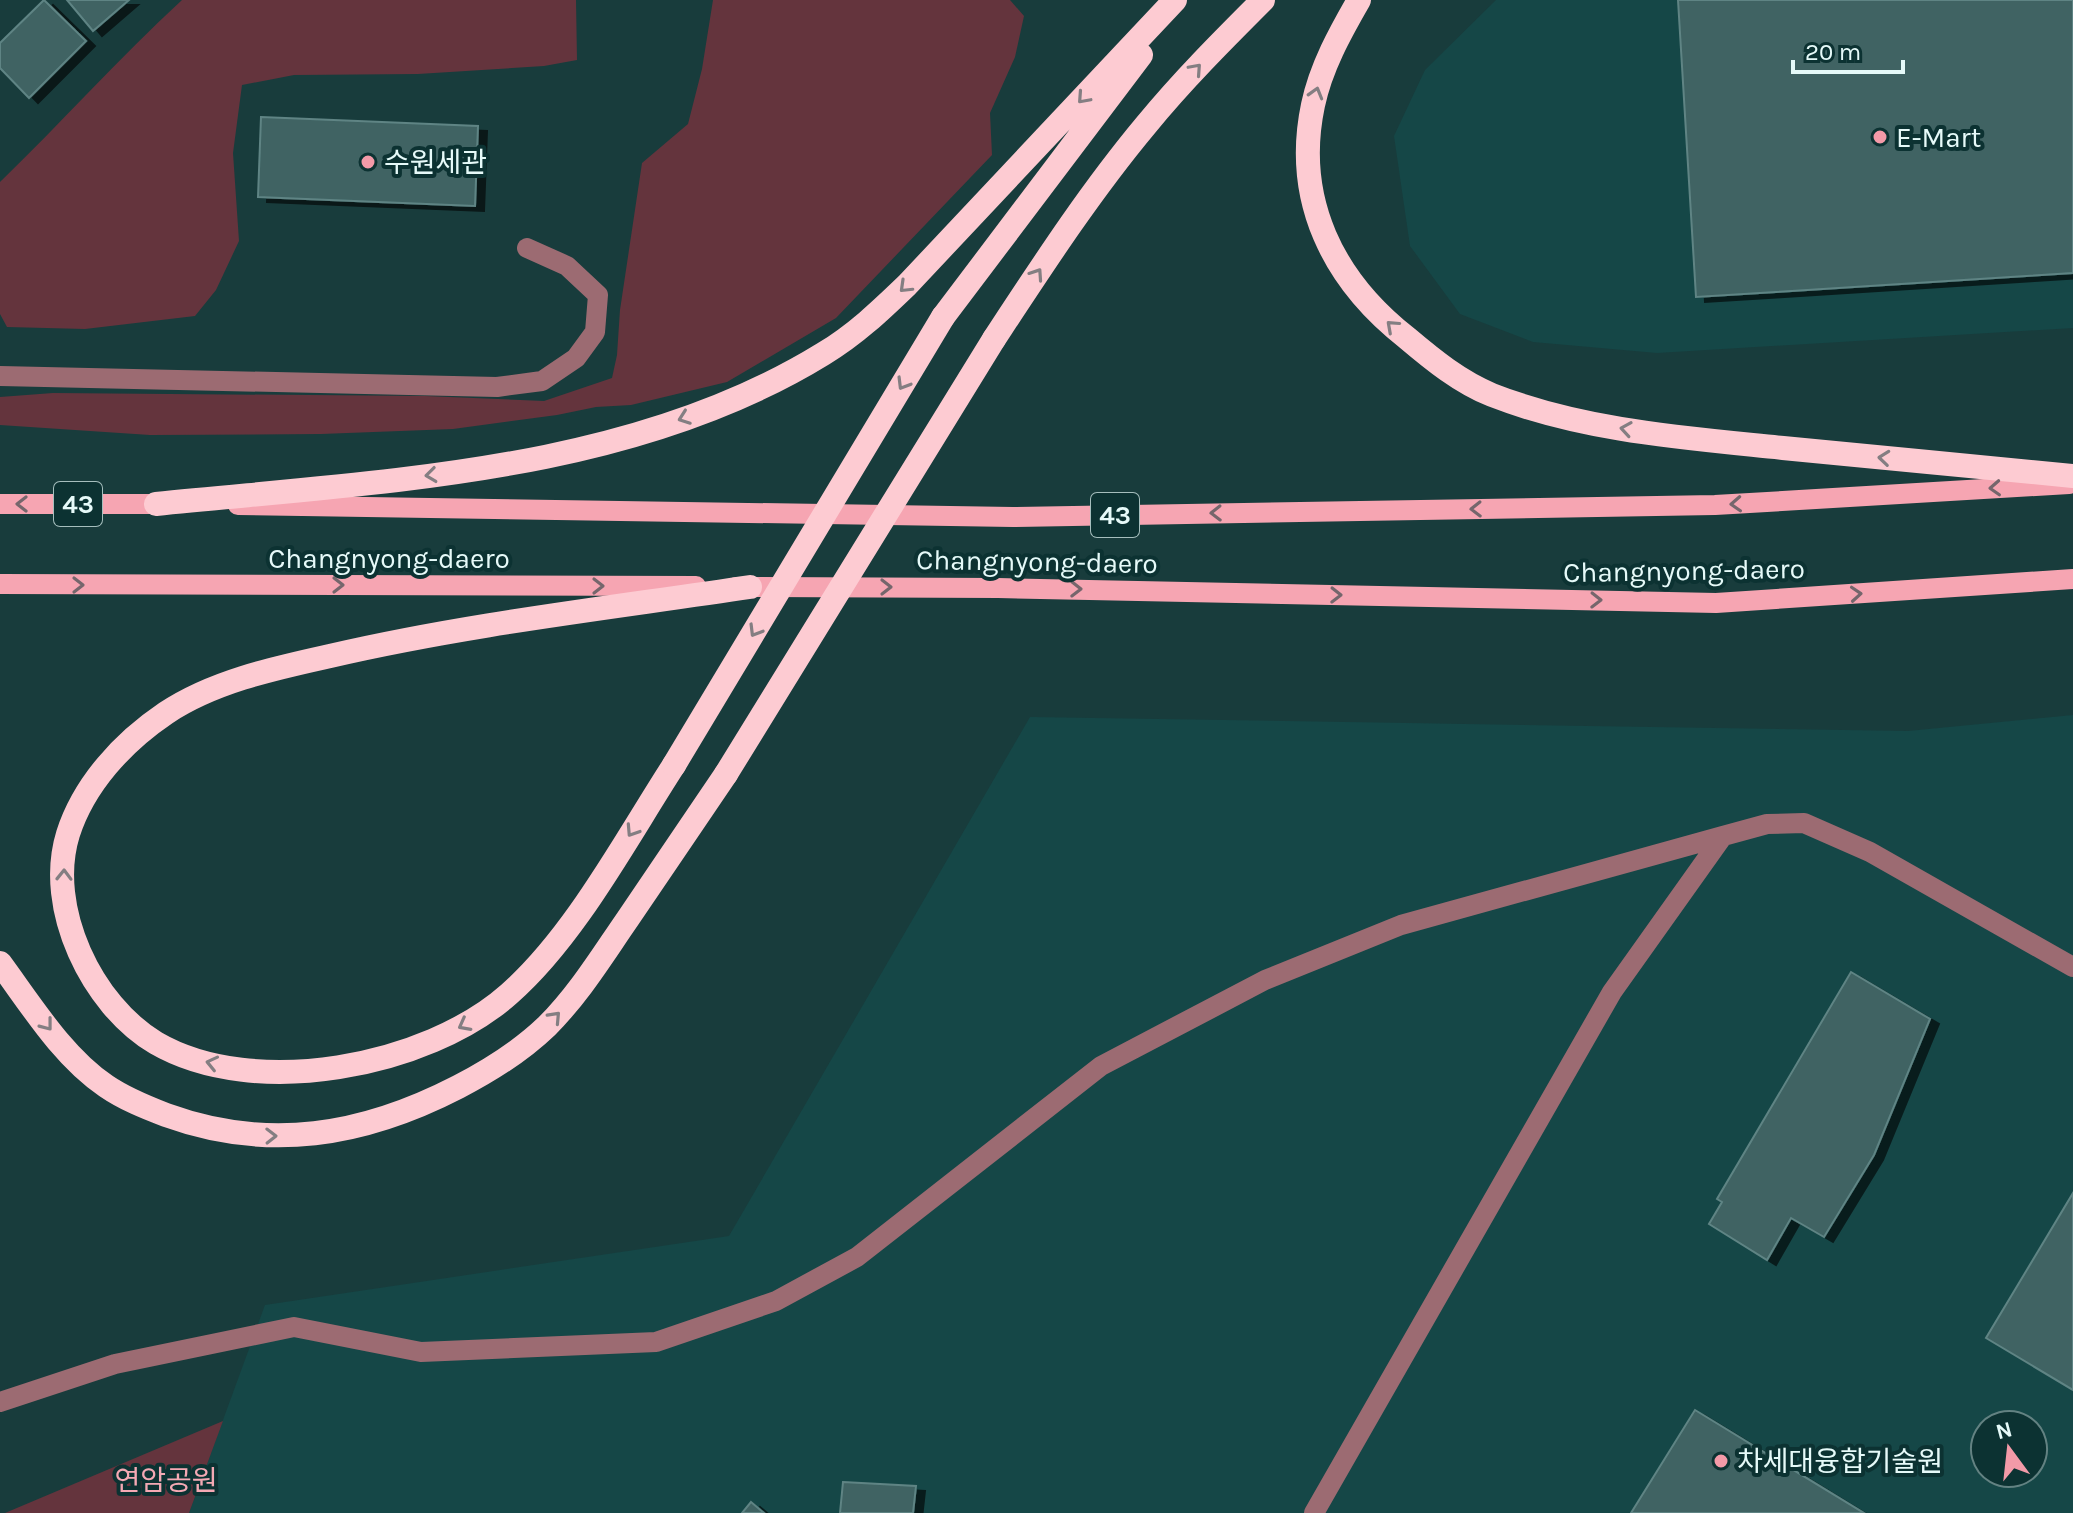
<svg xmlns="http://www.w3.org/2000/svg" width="2073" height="1513" font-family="Karla,'Noto Sans KR',sans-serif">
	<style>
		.built { fill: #154747; fill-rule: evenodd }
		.green { fill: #64343d }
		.building { fill: #3f6363; stroke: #5f8484; stroke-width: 2; filter: url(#shadow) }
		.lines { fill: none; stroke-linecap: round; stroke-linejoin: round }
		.minor { stroke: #9c6b72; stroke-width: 20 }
		.major { stroke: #f6a5b2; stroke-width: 20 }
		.highway { stroke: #fdcbd2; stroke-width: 24 }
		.highway-bridge { stroke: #fdcbd2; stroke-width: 24 }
		.oneway { stroke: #847e82 }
		.oneway2 { stroke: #75666c }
		.poi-dot { fill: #f39aa8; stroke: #0c3232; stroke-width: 3 }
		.labels { text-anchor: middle; stroke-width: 8; stroke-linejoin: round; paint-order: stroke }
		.shield { fill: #0c3232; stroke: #a5bebd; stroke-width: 2 }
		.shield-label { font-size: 26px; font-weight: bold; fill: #e6faf9 }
		.poi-label { font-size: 28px; fill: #e6faf9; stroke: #0c3232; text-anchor: start }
		.street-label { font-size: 28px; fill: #e6faf9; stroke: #0c3232 }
		.park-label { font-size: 28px; fill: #f4a9b4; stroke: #0c3232 }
	</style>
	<defs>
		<filter id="shadow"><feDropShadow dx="9" dy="5" stdDeviation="0" flood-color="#0009"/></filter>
	</defs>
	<rect width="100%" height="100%" fill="#183c3c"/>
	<path class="built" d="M1496 0H2073V328L1657 353 1533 342 1460 314 1410 246 1394 136 1425 70Z
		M2073 715V1513H189L265 1305 729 1236 1030 717 1908 731ZM1985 1425H2033V1473H1985Z"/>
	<path class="green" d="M182 0H576L577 60 544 66 418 74 294 75 242 85 233 153 239 241 216 290 195 316 85 329 7 327 0 314V182C62 122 119 58 182 0Z
		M713 0H1010L1024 16 1015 57 990 113 992 155 836 318 727 382 631 405 596 407 557 415 453 429 321 434 150 435 0 425V397L53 393 425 396 544 401 612 378 617 355 620 310 642 163 688 124 702 69Z
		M223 1421 189 1513H5Z"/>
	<path class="building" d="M44 0 86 41 29 98 0 68V43Z
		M67 0H129L93 31Z
		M1678 0H2073V273L1696 297Z
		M261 117 478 126 475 206 258 197Z
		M1851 972 1930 1019 1874 1155 1824 1237 1791 1218 1767 1260 1709 1224 1722 1202 1717 1199Z
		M2073 1193V1390L1986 1338Z
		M1695 1410 1864 1513H1631Z
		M843 1482 916 1486 913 1513H840Z
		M751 1502 764 1513H742Z"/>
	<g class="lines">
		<path class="minor" d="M0 376 497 387 542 381 576 358 595 332 598 295 567 266 527 248
			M0 1402 115 1364 294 1327 421 1352 656 1342 776 1301 857 1257 1101 1066 1265 980 1401 925 1723 836
			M1314 1513 1612 992 1723 836 1767 824 1804 823 1870 852 2073 967"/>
		<path class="major" d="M0 504H170
			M238 505 1013 517 1715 505 2069 484
			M0 584 696 586
			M736 587 998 588 1716 603 2073 579"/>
		<path class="highway" d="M1359 0C1340 33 1321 67 1313 105 1293 200 1333 280 1407 338 1433 360 1460 382 1492 395 1584 431 1686 438 1783 448 1880 457 1976 467 2073 476
			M943 317 1141 55
			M994 339C1042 266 1090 192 1146 125 1182 81 1223 40 1263 0
			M156 504C378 481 628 474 823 354 855 335 881 310 907 285L1175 0
			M674 765C626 839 575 936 509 994 427 1067 254 1100 156 1043 92 1005 45 908 68 834 84 784 123 742 166 713 214 681 276 668 330 656 468 624 610 608 750 587
			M0 963C31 1005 62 1056 106 1086 125 1099 145 1107 166 1115 268 1152 363 1136 458 1087 491 1070 520 1052 547 1026 579 994 602 956 627 920 660 871 693 823 726 774"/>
		<path class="highway-bridge" d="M674 765 943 317
			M726 774 994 339"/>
	</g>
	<defs><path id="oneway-chevron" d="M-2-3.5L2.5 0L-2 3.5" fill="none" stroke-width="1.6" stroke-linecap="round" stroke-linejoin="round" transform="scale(2)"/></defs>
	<g class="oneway">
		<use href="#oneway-chevron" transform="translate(1196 69) rotate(-48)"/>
		<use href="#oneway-chevron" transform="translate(1316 93) rotate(-74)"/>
		<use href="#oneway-chevron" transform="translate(1083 98) rotate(132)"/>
		<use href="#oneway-chevron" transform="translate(1037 274) rotate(-56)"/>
		<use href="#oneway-chevron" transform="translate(905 287) rotate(136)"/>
		<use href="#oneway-chevron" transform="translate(1392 326) rotate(-138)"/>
		<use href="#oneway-chevron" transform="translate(903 384) rotate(121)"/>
		<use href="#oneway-chevron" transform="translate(684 418) rotate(160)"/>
		<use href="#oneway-chevron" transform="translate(1626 429) rotate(-171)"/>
		<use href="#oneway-chevron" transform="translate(1884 458) rotate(-174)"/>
		<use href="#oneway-chevron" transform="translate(431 475) rotate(173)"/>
		<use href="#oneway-chevron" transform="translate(755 631) rotate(121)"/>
		<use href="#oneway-chevron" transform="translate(632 831) rotate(123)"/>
		<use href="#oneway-chevron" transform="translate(64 875) rotate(-89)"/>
		<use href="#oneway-chevron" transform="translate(555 1017) rotate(-47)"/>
		<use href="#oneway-chevron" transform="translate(47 1025) rotate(52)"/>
		<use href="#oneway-chevron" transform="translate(464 1025) rotate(152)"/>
		<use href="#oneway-chevron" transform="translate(212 1063) rotate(-167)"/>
		<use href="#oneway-chevron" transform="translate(271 1136) rotate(-1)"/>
	</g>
	<g class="oneway2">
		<use href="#oneway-chevron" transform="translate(1995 488) rotate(177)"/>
		<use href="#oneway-chevron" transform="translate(22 504) rotate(-180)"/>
		<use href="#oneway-chevron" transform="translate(1736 504) rotate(177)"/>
		<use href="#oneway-chevron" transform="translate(1476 509) rotate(179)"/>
		<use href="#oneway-chevron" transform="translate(1216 513) rotate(179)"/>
		<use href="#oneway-chevron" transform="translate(78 585)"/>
		<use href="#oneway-chevron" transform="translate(338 585)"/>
		<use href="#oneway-chevron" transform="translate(598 586)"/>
		<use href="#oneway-chevron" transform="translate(886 587)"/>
		<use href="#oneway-chevron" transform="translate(1076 589) rotate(1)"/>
		<use href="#oneway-chevron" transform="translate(1856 594) rotate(-4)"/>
		<use href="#oneway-chevron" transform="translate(1336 595) rotate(1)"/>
		<use href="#oneway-chevron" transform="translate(1596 600) rotate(1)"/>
	</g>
	<g class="poi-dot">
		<circle cx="1880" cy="137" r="8"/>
		<circle cx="368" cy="162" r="8"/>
		<circle cx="1721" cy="1461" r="8"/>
	</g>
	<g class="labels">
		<g class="shield">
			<rect x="54" y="482" width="48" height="44" rx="6"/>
			<rect x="1091" y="493" width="48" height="44" rx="6"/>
		</g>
		<g class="shield-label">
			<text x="78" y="513">43</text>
			<text x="1115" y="524">43</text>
		</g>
		<g class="poi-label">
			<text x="1896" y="147">E-Mart</text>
			<text x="384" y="172">수원세관</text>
			<text x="1737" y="1471">차세대융합기술원</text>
		</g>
		<g class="street-label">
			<text x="389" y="568">Changnyong-daero</text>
			<text transform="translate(1037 561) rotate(1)" y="10">Changnyong-daero</text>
			<text transform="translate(1684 570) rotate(-1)" y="10">Changnyong-daero</text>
		</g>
		<g class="park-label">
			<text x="166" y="1490">연암공원</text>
		</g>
	</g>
	<g transform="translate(2009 1449) rotate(345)"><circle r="38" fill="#0c3232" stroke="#638282" stroke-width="2"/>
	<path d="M0-6L14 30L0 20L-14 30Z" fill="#f39aa8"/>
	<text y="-12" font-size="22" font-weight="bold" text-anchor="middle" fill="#e6faf9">N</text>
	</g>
	<path d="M1793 60v12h110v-12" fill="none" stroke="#e6faf9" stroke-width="4"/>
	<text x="1805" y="60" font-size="24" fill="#e6faf9" stroke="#0c3232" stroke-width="6" paint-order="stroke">20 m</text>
</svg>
